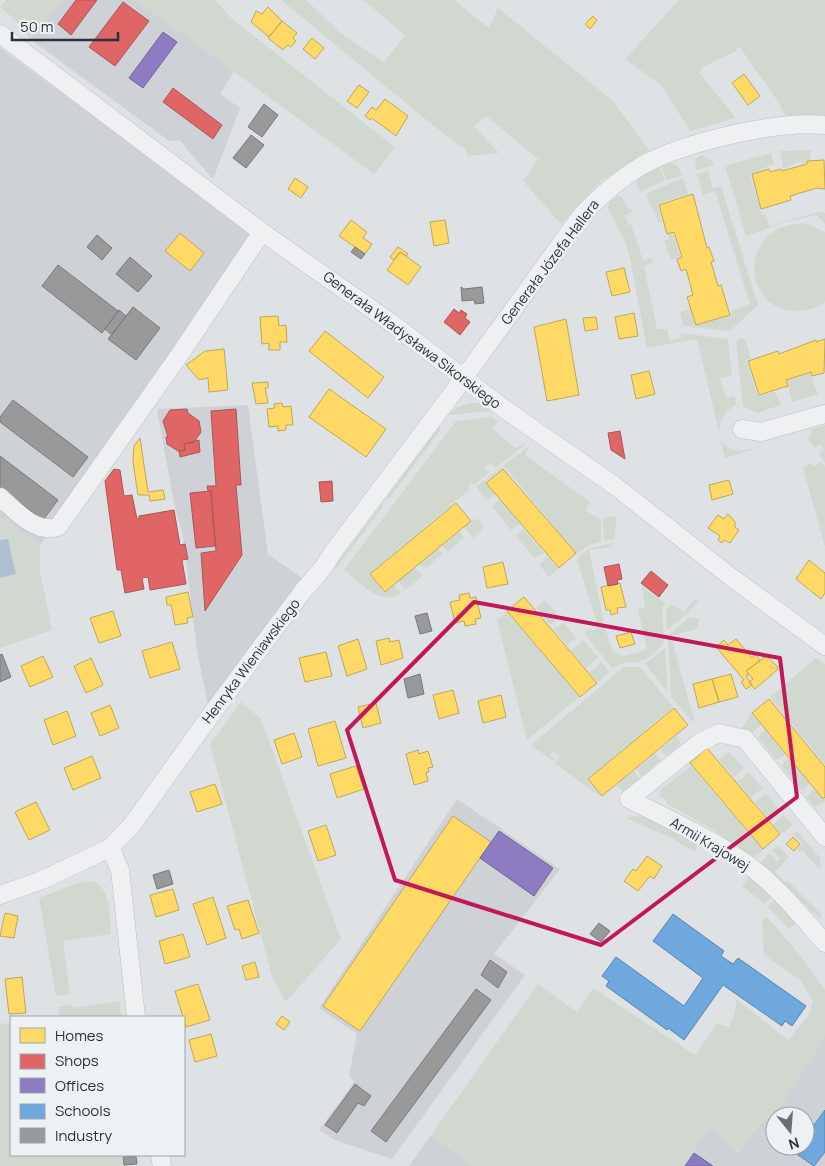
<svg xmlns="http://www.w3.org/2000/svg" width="825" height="1166" font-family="Manrope,sans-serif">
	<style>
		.built { fill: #ced2d7; fill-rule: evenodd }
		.green { fill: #d1d8d0 }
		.water { fill: #afc1ce }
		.homes { fill: #ffd966; stroke: #bea759 }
		.shops { fill: #e06666; stroke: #a95659 }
		.offices { fill: #8e7cc3; stroke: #6f669a }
		.schools { fill: #6fa8dc; stroke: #5a84ac }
		.industry { fill: #999; stroke: #777a7d }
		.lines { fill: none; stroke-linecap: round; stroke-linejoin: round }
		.minor-casing { stroke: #bdc0c2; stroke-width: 19 }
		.minor { stroke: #eff0f1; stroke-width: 18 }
		.marked { fill: none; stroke: #c2185b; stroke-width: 4; stroke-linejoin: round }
		.labels { text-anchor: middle; stroke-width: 5; stroke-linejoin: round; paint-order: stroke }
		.street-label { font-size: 14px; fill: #28313c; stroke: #ecf1f4 }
	</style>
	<rect width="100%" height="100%" fill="#dfe2e4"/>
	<path class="built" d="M63 0H136L234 71 220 94 240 108 213 179 179 140 169 141 30 39Z
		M0 48 256 234 102 452 40 545 0 517Z
		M248 405 268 554 306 581 209 710 197 651 183 536 174 504 157 409Z
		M457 799 560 869 494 954 525 975 392 1159 335 1140 319 1130 354 1082 349 1075 357 1034 319 1008Z
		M825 1035V1166H683L712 1124 736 1154 751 1134 782 1105ZM775 1116H805V1146H775Z
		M431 1135 474 1166H409Z"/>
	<path class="green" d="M6 0H63L30 39 14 19 0 7Z
		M136 0H215L231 18 395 147 374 174Z
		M281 0H306L342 34 384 62 405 35 363 0H454L489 28 498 8 614 102 649 150 601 181 561 224 523 181 538 159 486 116 474 126 499 153 468 156 466 150 435 127Z
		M679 0H825V116L785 115 779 103 739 46 736 51 703 67 699 73 736 118 690 131 662 86 625 59Z
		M811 150 810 160H806V162L802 163 801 161 783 169 780 151Z
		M771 153 774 164 750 174 762 215H766L769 226 818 212 825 213V224L817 215 785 222 746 236 725 166Z
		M702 155 712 161 714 165 696 170 695 159Z
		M670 163 677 165 682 175 667 180 661 166Z
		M659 167 665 180 640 192 636 185 639 178Z
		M708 171 713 189 721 186 758 305 730 331 683 326 680 312 690 309 695 326 732 315 731 311 750 304 715 191 703 195 697 174Z
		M683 178 689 194 657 204 662 222 659 223 646 195 647 193Z
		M618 196 622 197 628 209 630 208 633 212 625 215 628 225 631 224 643 261 651 258 654 262 644 266 657 329H667L670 340 681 338 680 333 728 339 732 375 720 379 726 398 735 396 736 405C717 415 710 444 736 450 743 452 752 448 760 447L725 458 697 339 647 348 630 259 625 241 608 209 609 202Z
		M805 223 825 232V301C819 308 813 309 804 310 749 319 735 241 786 226 792 224 799 224 805 223Z
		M673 233 680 256 671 260 664 241 669 239V234Z
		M741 338 745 339 751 358 746 360 758 396 775 392 781 405 757 413 743 406 736 342Z
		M810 373 818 394 792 402 787 380Z
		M469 403H479L492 411 448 415 458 407Z
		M492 417 498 422 493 429 515 448 527 443 495 468 491 463 484 468 489 473 474 485 471 482 468 485 469 490 369 574 384 592 394 585 401 593C382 608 359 582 344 570L456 421Z
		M440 425V431L389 499 387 497Z
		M825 425V463L819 454 824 449 820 444 815 448 808 439 812 429Z
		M530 445 525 455 590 502 585 510 601 520V542L589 545 577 554 504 466 485 482 495 494 487 500 476 487Z
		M821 462 825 467V547L803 468 810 463 814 466Z
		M499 499 520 524 511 530 492 507Z
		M382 504 384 505 336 569 335 566Z
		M617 516 614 539 604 541 603 518Z
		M0 517 40 545V571L52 630 0 648V578L16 574 8 539 0 540Z
		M474 519 479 520 484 528 473 538 464 527Z
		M523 528 544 553 534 558 516 536Z
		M459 532 464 538 448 552 442 546Z
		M613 543 611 547 589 550 604 624 613 652 624 656 647 650 638 609 645 607 642 586 665 603 662 609 664 642C659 649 651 657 643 660 631 666 628 657 613 669L584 633 591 628 593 631 598 627 577 559 588 549Z
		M438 549 443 555 437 558 427 568 424 566 422 567 419 563Z
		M548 557 558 569 549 577 539 564Z
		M415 567 423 576 405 590 398 581Z
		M695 599 698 601 687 614 667 630 666 610 671 604 684 612Z
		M545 600 560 617 550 625 536 608Z
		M507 612 579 697 527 740 497 620Z
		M690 617 699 619 697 629 668 636Z
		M564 623 577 639 570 642 568 646 553 629Z
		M671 636 695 724 671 697 668 640Z
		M583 640 598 657 586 668 571 651Z
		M665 648 668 692 645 664Z
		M816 658 825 664V765L770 697Z
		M601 662 610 672 598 682 589 672 597 667Z
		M624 667H640L673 707 587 779 600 796 554 763 560 756 553 751 550 755 555 759 553 761 531 745Z
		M241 702 261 719 341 939 286 1002 273 980 210 744Z
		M751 713 761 725 749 735 741 731Z
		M765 730 785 755 776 760 758 737Z
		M677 736 681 744 666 756 660 750Z
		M729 752 744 768 734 777 719 759Z
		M655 754 661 760 642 776 636 769Z
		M789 759 810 784 802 791 781 765Z
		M691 766 763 850 753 858 712 829 666 803 667 801 659 795 661 789Z
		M634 771 641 781 625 792 616 785Z
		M748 771 763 789 759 792 758 790 751 798 737 781 743 779Z
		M814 789 823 800 825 798V802L815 807 806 797Z
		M766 793 780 810 774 813 769 820 755 802Z
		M784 815 793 825 782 834 773 824Z
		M635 816 647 817 698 843 695 852 671 838 626 818Z
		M797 831 820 858 821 868H818L802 850 800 852 797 849 803 844 793 834Z
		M779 846 789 857 775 872 785 882 787 880 821 914 820 919 760 863 769 853 777 861 780 859 772 850Z
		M749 877 772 896 765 904 742 886Z
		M93 881C112 890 109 916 111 934L63 941 70 994 56 996 39 898 78 883Z
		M774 900 798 922 789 929 768 907Z
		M767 917 799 954 825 990V1035L782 1105 751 1134 735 1154 712 1125 683 1166H474L431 1135 538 984 577 1012 593 988 695 1055 717 1024 729 1027 735 1013 736 999 788 1040 808 1016 813 1001 800 980 764 955 762 921Z
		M119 1001 122 1017H51L59 1016 58 1007 72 1005 73 1008Z
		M11 1023V1155H121L123 1166H0V1024Z"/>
	<path class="water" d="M8 539 16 574 0 578V540Z"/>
	<path class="homes" d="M268 7 282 21 269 37 251 22 256 11 262 14Z
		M593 16 597 20 590 29 585 24Z
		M282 21 297 33 293 38 296 41 291 47 288 45 283 50 268 38Z
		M312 38 324 48 315 59 303 49Z
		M744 74 760 96 748 105 732 83Z
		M359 85 369 92 357 108 347 101Z
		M385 99 408 116 396 136 372 118 370 120 365 116 372 107 376 110Z
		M824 160 825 189 817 188 790 196 791 200 761 209 752 174 769 169 770 172 781 169 782 171 807 164V161Z
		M295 178 308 187 301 198 288 189Z
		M693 194 707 248 709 247 714 261 711 262 718 286 721 285 730 315 696 325 687 297 693 295 686 269 681 271 677 259 682 257 674 232 667 234 659 205Z
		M351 220 367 232 363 238 372 244 365 254 339 236Z
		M445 220 449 243 434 246 430 222Z
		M180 233 204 253 190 271 165 251Z
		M398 247 408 254 406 256 400 252 394 260 390 257Z
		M400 252 421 267 408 285 387 270Z
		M624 268 630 292 612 296 606 272Z
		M634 313 638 336 619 339 615 317Z
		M278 316 279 326 286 325 287 342H280V350H269V343L262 344 260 317Z
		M596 317 598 329 585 331 583 318Z
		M566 319 579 395 547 401 534 327Z
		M325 331 384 377 368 398 309 351Z
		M825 339 824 373 812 376 811 372 786 380 788 386 759 395 748 361 778 351 779 354 816 340V342Z
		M224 349 228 390 209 392 208 378 199 380 186 365 205 351Z
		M649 371 655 394 636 399 631 375Z
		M268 382V388H265L268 403 256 404 252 383Z
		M329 389 386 429 366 457 309 417Z
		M282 403 283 407 291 406 293 425H286V430L278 431V426L269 427 267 409 275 408 274 404Z
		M140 438 148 492 163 490 165 499 150 501 149 495H138L133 462 134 446Z
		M503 469 576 553 559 568 486 483Z
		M729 480 733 494 712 500 709 485Z
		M456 503 471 521 385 592 370 574Z
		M728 514 735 522V527L739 530 730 543 724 540 722 543 718 540 720 536 708 528 718 515 724 519Z
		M809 560 825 573V593L821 599 796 579Z
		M503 562 508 584 487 588 483 567Z
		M620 583 626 607 617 608 618 613 611 615 610 610H606L601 587Z
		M188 592 193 617 187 618 188 623 175 625 171 605H167L166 597Z
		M469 593 470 598 476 597 481 618 475 619 476 624 465 626 464 621 455 623 450 602 460 600 459 595Z
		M524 597 597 683 580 697 507 611Z
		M113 611 121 636 99 643 90 618Z
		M631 632 635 644 620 648 616 636Z
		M389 638 390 642 399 640 403 658 381 665 376 641Z
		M358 639 367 669 347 676 338 646Z
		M736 639 752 658 756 654 760 661 746 671 749 674 746 676 752 685 746 689 741 682 744 680 716 647 724 640 728 645Z
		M172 642 180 669 150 678 142 651Z
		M326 652 332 676 305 682 299 658Z
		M43 656 53 677 30 687 21 666Z
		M766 656 778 667 777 670 755 689 749 682 753 679 746 671Z
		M91 658 103 685 86 693 74 666Z
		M731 674 738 697 719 702 712 679Z
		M712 679 719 702 699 708 693 684Z
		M453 690 459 713 439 719 433 695Z
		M501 695 506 717 483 723 478 701Z
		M769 699 825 767V797L823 799 752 713Z
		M376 703 381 723 363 728 358 707Z
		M110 705 119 728 100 736 91 713Z
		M674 708 688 725 602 796 588 779Z
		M67 711 76 736 53 745 44 720Z
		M335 721 346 758 318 766 308 729Z
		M294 733 302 757 282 764 274 740Z
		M707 748 780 834 763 849 690 763Z
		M418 750 419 754 428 751 433 767 428 768 429 772 426 773 428 781 414 785 406 754Z
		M92 756 101 778 73 790 64 768Z
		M356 766 364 789 337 798 330 774Z
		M215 784 222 804 197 812 190 792Z
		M36 802 50 830 29 840 15 812Z
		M453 816 491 842 360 1031 323 1006Z
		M326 825 336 855 318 861 308 831Z
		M793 837 800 844 794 851 786 844Z
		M647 856 662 866 654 879 650 876 638 891 624 881 633 869 636 871Z
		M173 889 179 910 156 917 150 895Z
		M213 897 226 938 207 945 193 904Z
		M248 900 259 933 242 939 239 929 235 930 227 906Z
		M5 913 18 916 14 938 0 936Z
		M183 934 190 957 165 964 159 941Z
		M255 962 259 977 246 980 242 966Z
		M22 977 26 1013 9 1014 5 979Z
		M198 984 210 1020 186 1027 175 991Z
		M282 1016 290 1022 284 1030 276 1024Z
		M211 1034 217 1056 195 1062 189 1040Z"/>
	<path class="shops" d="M76 0H97L71 35 58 24Z
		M123 2 149 21 115 66 89 47Z
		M173 88 222 125 213 139 163 102Z
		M454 309 459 313 461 310 467 314 465 318 470 322 460 335 444 322Z
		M187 409 188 413 199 421 201 432 194 442 184 444 185 450 178 451 167 444 166 437H168L163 421 170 410Z
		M236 409 241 485H236L242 555 205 611 201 553 216 551 211 491H208L207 486H216L211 411Z
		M620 431 625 459 611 450 608 433Z
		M199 440 200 452 180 457 179 451 185 450 184 444Z
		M114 469 120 470 124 496 132 495 137 519H139V516L174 510 180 545 185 544 188 559 182 560 186 584 150 590 148 577 142 578 144 589 125 593 121 570H117L105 481Z
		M332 481 333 501 321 502 319 482Z
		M211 491 215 546 196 548 190 493Z
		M619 564 622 579 617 580 618 584 608 586 604 567Z
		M651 571 668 585 659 597 641 583Z"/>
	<path class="offices" d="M163 32 177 42 143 88 129 78Z
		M499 831 553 868 534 896 480 858Z
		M694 1153 713 1166H685Z"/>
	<path class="schools" d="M673 914 724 951 721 956 733 964 738 958 806 1006 792 1026 785 1021 782 1026 723 985 684 1040 668 1028 667 1030 606 986 609 981 602 976 616 957 684 1006 703 978 653 941Z
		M825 1110V1152L814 1166 788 1148 805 1146V1123L807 1120 814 1125Z"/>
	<path class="industry" d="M264 104 278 115 262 137 248 127Z
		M251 135 264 145 246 168 233 158Z
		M97 235 112 248 102 260 87 247Z
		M355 247 365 254 361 259 351 252Z
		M130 257 152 276 138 292 116 274Z
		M58 265 118 311 102 333 42 286Z
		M461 287 464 289 482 287 484 303 475 304 474 300 462 301Z
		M133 307 160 328 136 360 108 339Z
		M119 310 126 316 112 335 105 329Z
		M13 400 88 457 73 477 0 422V417Z
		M0 456 58 500 43 520 0 488Z
		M427 613 432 631 420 634 415 616Z
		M2 654 11 677 0 682V655Z
		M420 674 424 694 408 698 404 679Z
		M169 870 173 884 157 889 153 875Z
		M599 923 610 931 601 942 590 934Z
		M490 960 507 972 498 988 481 975Z
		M476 989 491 1000 386 1142 371 1131Z
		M355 1084 371 1096 364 1106 358 1103 337 1133 325 1125Z
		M136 1156 137 1164 124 1165 123 1157Z"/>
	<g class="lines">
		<defs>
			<path id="minor" d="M0 34 262 232 390 322 503 408 615 486 731 577 825 646
				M742 429 761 432 825 414
				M0 497C16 511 35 534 58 527L176 360 262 232
				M825 837 745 739 719 733 700 742 629 799C668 819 710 838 747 864 776 885 801 916 825 943
				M110 848 120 870 136 1017
				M0 895 42 880 110 848 132 825 213 712 303 591 323 568 333 552 452 394 581 216C600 196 619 179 643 165 685 142 778 120 825 125
				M160 1155 162 1166"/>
		</defs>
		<use href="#minor" class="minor-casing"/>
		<use href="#minor" class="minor"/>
	</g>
	<path class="marked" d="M474 602 780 658 797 797 601 945 395 880 347 730Z"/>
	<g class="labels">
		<g class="street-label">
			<text transform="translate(550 262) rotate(-53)" y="5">Generała Józefa Hallera</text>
			<text transform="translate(412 340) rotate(37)" y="5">Generała Władysława Sikorskiego</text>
			<text transform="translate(251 661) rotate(-53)" y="5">Henryka Wieniawskiego</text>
			<text transform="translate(710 844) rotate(31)" y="5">Armii Krajowej</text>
		</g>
	</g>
	<rect x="10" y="1016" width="175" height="140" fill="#ecf1f4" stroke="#9ea4aa"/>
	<rect x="20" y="1028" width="25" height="15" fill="#ffd966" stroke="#9ea4aa"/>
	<text x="55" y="1041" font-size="15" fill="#28313c">Homes</text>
	<rect x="20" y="1054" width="25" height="15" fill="#e06666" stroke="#9ea4aa"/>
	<text x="55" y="1066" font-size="15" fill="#28313c">Shops</text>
	<rect x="20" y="1078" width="25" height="15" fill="#8e7cc3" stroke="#9ea4aa"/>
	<text x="55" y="1091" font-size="15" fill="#28313c">Offices</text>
	<rect x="20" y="1104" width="25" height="15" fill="#6fa8dc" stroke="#9ea4aa"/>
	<text x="55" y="1116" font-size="15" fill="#28313c">Schools</text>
	<rect x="20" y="1128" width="25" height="15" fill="#999999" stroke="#9ea4aa"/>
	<text x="55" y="1141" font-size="15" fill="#28313c">Industry</text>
	<g transform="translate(790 1131) rotate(163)"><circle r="24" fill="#ecf1f4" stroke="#9ea4aa"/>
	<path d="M0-4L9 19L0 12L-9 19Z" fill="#686f77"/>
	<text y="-8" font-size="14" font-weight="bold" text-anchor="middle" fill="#28313c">N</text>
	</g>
	<path d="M12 32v8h106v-8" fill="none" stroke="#28313c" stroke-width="2.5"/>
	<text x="20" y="32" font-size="15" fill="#28313c" stroke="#ecf1f4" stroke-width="4" paint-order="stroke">50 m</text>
</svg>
